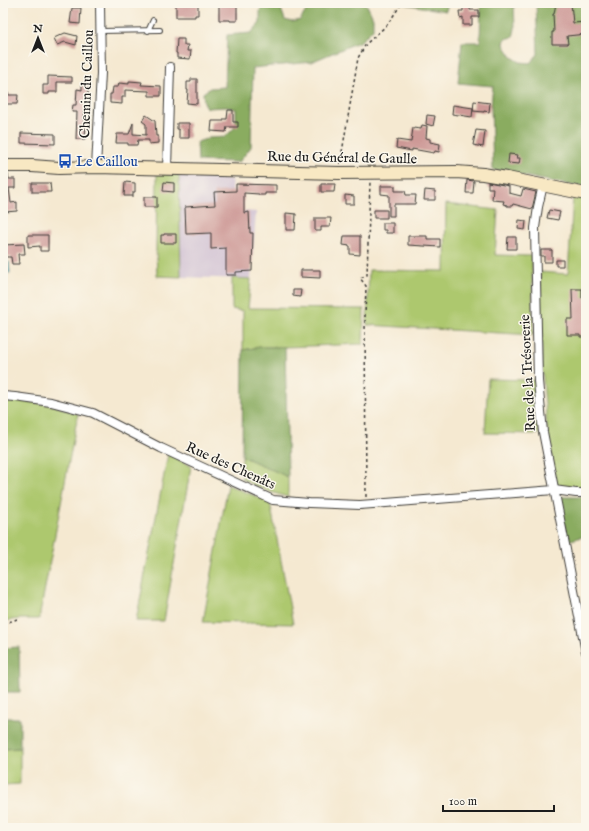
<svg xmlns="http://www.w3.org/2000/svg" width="589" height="831" font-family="'IM FELL English',serif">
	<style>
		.industrial { fill: #cebed1 }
		.green { fill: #adc86e; stroke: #647245 }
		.forest { fill: #8aac61; stroke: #53643e }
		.water { fill: #43b1be; stroke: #30666d }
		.building { fill: #cd9996 }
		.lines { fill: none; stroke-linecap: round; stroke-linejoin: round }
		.service-casing { stroke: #3d3b37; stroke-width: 6 }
		.minor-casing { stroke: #3d3b37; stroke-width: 10 }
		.secondary-casing { stroke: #3d3b37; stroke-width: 14 }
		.path { stroke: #3d3b37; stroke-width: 1.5; stroke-dasharray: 3 3; stroke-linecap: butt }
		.service { stroke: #fff; stroke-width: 4 }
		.minor { stroke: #fff; stroke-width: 8 }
		.secondary { stroke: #f8e8c3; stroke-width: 12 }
		.labels { text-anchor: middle; stroke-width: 3; stroke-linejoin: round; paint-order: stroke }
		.street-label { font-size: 14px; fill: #1c1c1c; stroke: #fbf7ec }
		.transit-label { font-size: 14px; fill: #164399; stroke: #fbf7ec; text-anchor: start }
	</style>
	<rect width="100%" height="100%" fill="#fbf7ec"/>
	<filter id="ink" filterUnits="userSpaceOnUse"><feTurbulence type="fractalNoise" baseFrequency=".025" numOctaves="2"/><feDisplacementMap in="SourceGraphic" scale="8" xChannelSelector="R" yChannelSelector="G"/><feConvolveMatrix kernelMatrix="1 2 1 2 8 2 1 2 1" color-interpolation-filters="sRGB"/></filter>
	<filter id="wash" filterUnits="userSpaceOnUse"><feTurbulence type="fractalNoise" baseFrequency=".012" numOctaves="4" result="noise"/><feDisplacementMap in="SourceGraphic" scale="16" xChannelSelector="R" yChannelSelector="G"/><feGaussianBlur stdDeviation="0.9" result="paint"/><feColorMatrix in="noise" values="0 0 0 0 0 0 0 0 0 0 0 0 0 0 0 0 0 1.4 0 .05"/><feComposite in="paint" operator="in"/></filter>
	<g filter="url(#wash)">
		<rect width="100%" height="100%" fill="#f5e9d1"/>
		<path class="industrial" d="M179 174 232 180 233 210 256 212 251 279 181 277Z"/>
		<path class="green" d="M157 174H179L181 277 157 276 156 250Z
			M573 197 586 200V490L562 489 557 484 554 473 552 458 547 428 542 368 540 272 568 274Z
			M446 204 498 210 495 255 532 256 533 335 367 325 369 270 445 271Z
			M232 278 251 279 248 308 364 309 363 344 285 347H260L243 350V311L232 309Z
			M488 379 535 380 539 434 485 433Z
			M3 400 24 401 56 406 78 414 39 619H19L4 621Z
			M168 454 191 466 164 621H136Z
			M242 456 288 477V497C272 493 257 487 242 479Z
			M228 485 270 502 293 624 203 622Z
			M20 748V784L3 785V749Z"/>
		<path class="forest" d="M267 3H283L281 9 285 20 292 22 300 20 306 11 307 3H366L373 18V29L361 41 311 62 253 68 251 147 239 162 198 161 197 142 209 138 225 137 236 126V109L226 107 207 108 204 102 203 93 210 88 225 87 227 35 251 33 260 23V10Z
			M398 3H448L446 11Z
			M481 3H514L515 29 513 37 505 39 504 45 512 57 520 62 530 63 538 54 536 3H586V188L493 170 491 105 493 86 458 83 462 42H480Z
			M260 347H285L288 477 242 456 243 350Z
			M560 497H586V536L567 541Z
			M19 647 20 692H3V648Z
			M3 718H20V748L3 749Z"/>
		<path class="water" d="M3 262H9L10 273H4Z"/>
		<g id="blocks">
			<path class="building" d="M176 3H198V15H195V17H176Z
				M219 3H237V21H230V20H219Z
				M463 3H470V10H479V17H472V25H463V17L460 18 459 11H463Z
				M556 3H571L573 23 586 22V34L567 36 568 44H552V32H554L553 14H554Z
				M72 8H81L80 24 70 23Z
				M65 33 77 36 76 45 65 42 57 45 54 38Z
				M177 39H184V45H188L187 51H191L190 59 177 58V53H176Z
				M48 76 72 77V82H57V92H49V94H43V85H48Z
				M191 79H197V104L187 103 188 90H187V82H191Z
				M129 81 142 82 141 85 161 86V96H149V91L125 90V97H122V104L110 103V94H112L113 87H118L119 83 129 84Z
				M82 83 88 84V99H86V105H85L84 122H86L85 139H76L77 112H72L73 105H76L77 89 82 90Z
				M5 93H8L9 95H18L17 104H3V95Z
				M474 101 490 103 489 112 484 111V112L473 111Z
				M453 105 473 108 472 117 452 114Z
				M228 110H233V122H238V127H227L226 132 211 131 212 121H223V119H227Z
				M146 115 155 121 156 136H158V143L149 144V140H138L137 145H128V143H116L117 134H129L133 123V134L146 135V124L142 121Z
				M427 115 435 116 433 126 426 124Z
				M177 123H189V138H179V129H177Z
				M422 125 427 126 426 138 430 139V142L440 144 439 152 435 151 434 153 412 149V151L396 148 397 140 411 142 413 128 421 129Z
				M476 130 485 131 483 147 473 145Z
				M21 133 55 134V144L21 143Z
				M509 154 518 155 517 158H520L519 164 508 163Z
				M3 174H8L9 179H15V188H9L11 203 17 202V211L5 212 3 189Z
				M467 180 474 181 473 193H466Z
				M125 182 135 183V192H133V196H124Z
				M164 182 174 183V192L163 191Z
				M488 182 509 186V193L521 196 523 189 536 192 532 209 513 204 512 206H507V205L503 204 504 201 492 200 493 188H488Z
				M32 183H50L51 192H32Z
				M236 184 276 185V193H265V195H259V194L244 193V213L249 212 250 233H253L252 271 236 272V275H226V248L211 249V233L186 234 185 207 215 205 214 192 236 191Z
				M321 184H335L334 192H321Z
				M381 186H395V191H405L406 195H416L415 204H394V216H389V195L381 194Z
				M425 190 435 191V200H424Z
				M345 195 354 196V204H345Z
				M144 197H157V207H144Z
				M374 210H387V218H374Z
				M549 210 560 212 558 220 547 218Z
				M286 213 296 214 295 230H286Z
				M315 218H331L330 227H321V231H315Z
				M519 220 526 221 525 230 518 229Z
				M383 223H393V233H386V230H383Z
				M164 234H176V243H161V235H164Z
				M28 235H48V251H40V246L28 247Z
				M344 236H360V255L350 254V246L343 245Z
				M408 236H427V239H440V247L408 245Z
				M508 237H516V249H507Z
				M24 244 25 254H18L19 264H12L11 257H3V245Z
				M541 250H552V262H544V256H541Z
				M556 260H563V266H556Z
				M301 270H320V278L301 277Z
				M572 289H582V298H586V337H580V335H567V319H573Z
				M293 290H301L300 297 293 296Z"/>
		</g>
	</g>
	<g filter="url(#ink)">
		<use href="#blocks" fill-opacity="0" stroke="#3d3b37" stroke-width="1"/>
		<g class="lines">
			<defs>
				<path id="service" d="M101 31 160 30
					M148 31 153 20"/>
				<path id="minor" d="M96 167 101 73 100 3
					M167 169 170 67
					M543 185 538 207 535 228 538 381 543 432 586 652
					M3 396 15 397 51 402 93 413 161 448 273 500 309 503 360 505 554 490 576 493H586"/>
				<path id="secondary" d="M3 166H32L59 168 96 167 339 173 456 172 483 174 507 178 586 194"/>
			</defs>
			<use href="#service" class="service-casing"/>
			<use href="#minor" class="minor-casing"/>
			<use href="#secondary" class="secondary-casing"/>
			<path class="path" d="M340 164 358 58 366 44 387 25 402 3
				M366 497 365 316 366 286 360 278 367 275 370 182
				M3 623 12 621 17 619"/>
			<use href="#service" class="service"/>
			<use href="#minor" class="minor"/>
			<use href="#secondary" class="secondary"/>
		</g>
	</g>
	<defs>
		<symbol id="bus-bare" viewBox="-9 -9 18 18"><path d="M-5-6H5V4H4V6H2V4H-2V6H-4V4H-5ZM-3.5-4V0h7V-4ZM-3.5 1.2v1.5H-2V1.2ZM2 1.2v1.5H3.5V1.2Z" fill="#1a4fb4" stroke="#fbf7ec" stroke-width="2.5" paint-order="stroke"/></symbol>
	</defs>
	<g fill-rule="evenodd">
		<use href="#bus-bare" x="55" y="151" width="20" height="20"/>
	</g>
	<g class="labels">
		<g class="street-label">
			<text transform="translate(86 84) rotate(-88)" y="5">Chemin du Caillou</text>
			<text transform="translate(342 157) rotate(1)" y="5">Rue du Général de Gaulle</text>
			<text transform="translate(527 373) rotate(-93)" y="5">Rue de la Trésorerie</text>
			<text transform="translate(231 465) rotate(24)" y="5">Rue des Chenâts</text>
		</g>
		<g class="transit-label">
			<text x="76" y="166">Le Caillou</text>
		</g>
	</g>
	<rect width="589" height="831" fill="none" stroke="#fbf7ec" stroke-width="16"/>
	<g transform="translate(38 38)" stroke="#fbf7ec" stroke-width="3" paint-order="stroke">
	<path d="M0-3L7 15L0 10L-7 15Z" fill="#1c1c1c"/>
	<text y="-6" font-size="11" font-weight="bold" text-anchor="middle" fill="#1c1c1c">N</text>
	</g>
	<path d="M443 805v6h111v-6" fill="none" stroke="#1c1c1c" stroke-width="2"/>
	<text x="449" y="805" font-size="12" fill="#1c1c1c" stroke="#fbf7ec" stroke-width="3" paint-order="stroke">100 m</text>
</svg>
